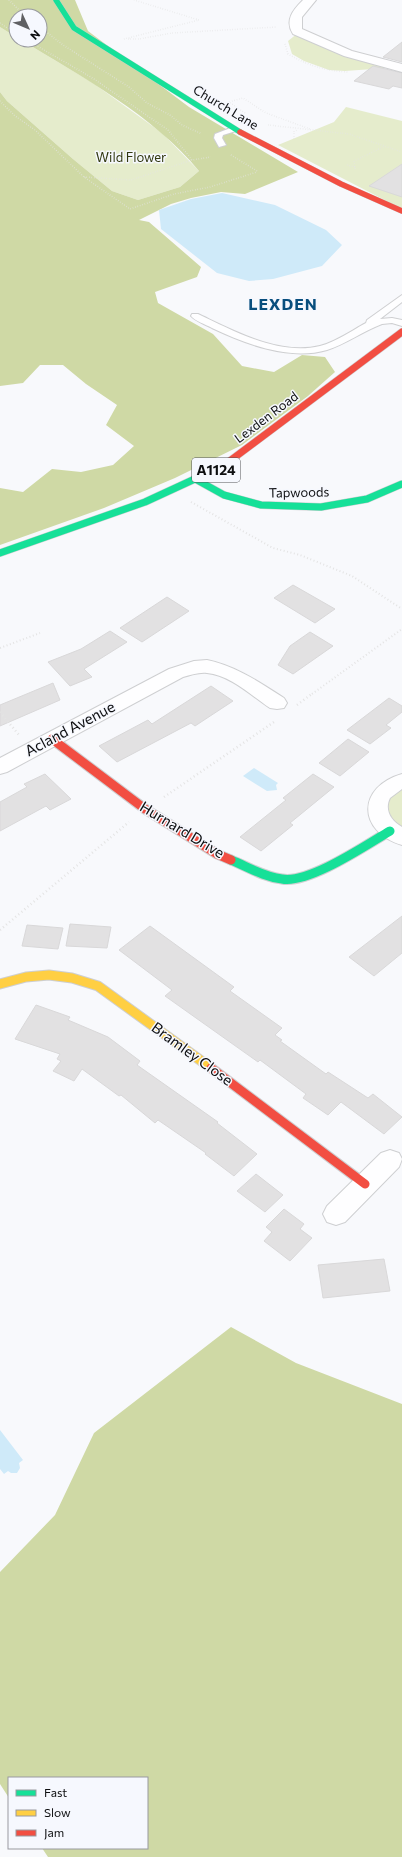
<svg xmlns="http://www.w3.org/2000/svg" width="402" height="1857" font-family="Commissioner,sans-serif">
	<style>
		.green { fill: #e5eccc }
		.forest { fill: #cfd9a5 }
		.water { fill: #cfeaf9 }
		.building { fill: #e2e1e2; stroke: #d9d8d9 }
		.lines { fill: none; stroke-linecap: round; stroke-linejoin: round }
		.lane-casing { stroke: #cecfd1; stroke-width: 2 }
		.street-casing { stroke: #cecfd1; stroke-width: 2 }
		.fast-far2-casing { stroke: #cecfd1; stroke-width: 6 }
		.fast-far1-casing { stroke: #cecfd1; stroke-width: 8 }
		.fast-casing { stroke: #cecfd1; stroke-width: 11 }
		.slow-casing { stroke: #cecfd1; stroke-width: 11 }
		.jam-far2-casing { stroke: #cecfd1; stroke-width: 6 }
		.jam-far1-casing { stroke: #cecfd1; stroke-width: 8 }
		.jam-casing { stroke: #cecfd1; stroke-width: 11 }
		.path-far2 { stroke: #e4e4e4; stroke-width: 1.5; stroke-dasharray: 0.5 2; stroke-linecap: butt }
		.path-far1 { stroke: #e4e4e4; stroke-width: 2; stroke-dasharray: 1 2.5; stroke-linecap: butt }
		.path { stroke: #e4e4e4; stroke-width: 2.5; stroke-dasharray: 1 3; stroke-linecap: butt }
		.lane { fill: #fefeff; fill-rule: evenodd }
		.street { fill: #fefeff; fill-rule: evenodd }
		.fast-far2 { stroke: #16e098; stroke-width: 5.5 }
		.fast-far1 { stroke: #16e098; stroke-width: 7 }
		.fast { stroke: #16e098; stroke-width: 9 }
		.slow { stroke: #ffcf43; stroke-width: 9 }
		.jam-far2 { stroke: #f24e42; stroke-width: 5.5 }
		.jam-far1 { stroke: #f24e42; stroke-width: 7 }
		.jam { stroke: #f24e42; stroke-width: 9 }
		.labels { text-anchor: middle; stroke-width: 3; stroke-linejoin: round; paint-order: stroke }
		.far-street-label { font-size: 13px; fill: #0d0e10; stroke: #f6f8fe }
		.far-park-label { font-size: 13px; fill: #323910; stroke: #f6f8fe }
		.shield { fill: #f6f8fe; stroke: #535457; stroke-width: 1 }
		.shield-label { font-size: 14px; font-weight: bold; fill: #0d0e10 }
		.street-label { font-size: 15px; fill: #0d0e10; stroke: #f6f8fe }
		.far-district-label { font-size: 16px; font-weight: bold; letter-spacing: 1px; fill: #084e7d; stroke: #f6f8fe }
	</style>
	<rect width="100%" height="100%" fill="#f8f9fc"/>
	<path class="green" d="M0 27 16 37V40H21L93 83 162 133 199 171 180 187 138 200 112 191 73 159 7 101 0 92Z
		M298 33 387 68 345 71 329 70 304 61 292 54 288 41Z
		M346 107 402 121V209L278 145 334 122Z
		M402 787V832L387 819 386 801Z"/>
	<path class="forest" d="M0 0H75L88 31 189 107 298 172 245 194 221 192 191 198 171 204 139 220 149 222 201 267 197 277 155 292 158 303 213 334 242 366 274 372 302 355 325 357 335 372 308 396 242 445 175 478 104 508 0 545V488L23 492 52 469 81 472 113 465 134 446 106 425 117 405 86 384 63 365H40L23 383 0 386V92L7 101 73 159 112 191 138 200 180 187 199 171C154 116 81 76 21 40H40V16H16V37L0 27Z
		M231 1327 296 1363 402 1404V1857H48L42 1848H147V1778H9V1798L0 1784V1572L55 1515 94 1433Z"/>
	<path class="water" d="M222 193 275 205 326 230 342 245 322 266 273 279 249 281 217 273 161 229 159 210 191 199Z
		M254 768 278 783 276 785 277 790 267 791 243 776Z
		M0 1430 23 1460 19 1463 20 1468 17 1473H11L8 1471 4 1474 0 1469Z"/>
	<path class="building" d="M402 42V62L383 57Z
		M373 66 402 73V88L393 86 389 89 354 81Z
		M402 164V197L369 186Z
		M293 585 335 609 315 623 274 598Z
		M167 597 189 611 142 642 120 628Z
		M110 631 127 642 84 669 92 677 70 686 48 662 81 649Z
		M310 632 333 646 293 674 278 665 290 646Z
		M53 683 60 700 0 726V705Z
		M211 686 233 701 195 726 191 723 117 762 99 746 148 720 152 724Z
		M389 698 402 706V712L386 725 391 728 370 744 347 730Z
		M348 739 369 752 340 776 319 763Z
		M45 774 71 799 50 810 46 806 0 831V802L27 787 24 784Z
		M313 774 334 787 290 823 293 825 261 851 240 837 286 800 283 798Z
		M402 916V953L374 976 349 957Z
		M70 924 111 927 107 948 66 946Z
		M27 925 63 928 58 949 22 946Z
		M150 926 234 987 230 991 282 1028 275 1035 282 1040 280 1041 326 1074 328 1072 368 1098 373 1094 402 1117 384 1134 341 1102 328 1115 303 1098 306 1094 260 1060 258 1062 165 996 172 990 119 950Z
		M36 1005 70 1017 68 1020 108 1037 140 1061 137 1065 218 1122 217 1123 257 1154 234 1176 205 1154 206 1153 158 1120 155 1123 121 1095 119 1096 82 1069 74 1081 53 1071 61 1061 57 1059 60 1054 15 1039Z
		M256 1174 283 1195 265 1212 237 1191Z
		M284 1209 304 1224 300 1229 312 1238 290 1261 264 1241 272 1232 266 1227Z
		M384 1259 390 1291 323 1298 318 1265Z"/>
	<g class="lines">
		<defs>
			<path id="lane" d="M233 127 237 129 236 131 223 135 222 138 226 145 219 147 214 138 215 134Z
				M402 295V302L380 319 392 318 402 320V326L392 323 382 324C363 331 346 344 327 350 289 361 246 344 212 328 205 324 195 321 191 316L192 314H198C234 331 279 356 320 346 336 342 351 331 366 323L367 320Z"/>
			<path id="street" d="M303 0H316L302 17V29L352 51 402 64V72L344 56 293 34C284 20 294 9 303 0Z
				M207 660C236 666 259 682 284 698L287 703 284 708 277 709 270 708C252 696 230 675 207 673 199 672 191 675 183 677L7 772 0 774V758L169 669 194 661Z
				M402 774V789L390 798C384 810 391 821 402 827V845C357 831 357 787 402 774Z
				M390 1150 399 1153 402 1159 399 1167 345 1222 336 1225 327 1222 323 1214 327 1206 381 1153Z"/>
			<path id="fast-far2" d="M56 0 74 28 240 132"/>
			<path id="fast-far1" d="M197 480 224 495 261 505 321 507 367 499 402 484
				M0 553 145 502 223 466"/>
			<path id="fast" d="M231 860C248 867 264 877 282 879 309 884 366 845 390 831"/>
			<path id="slow" d="M0 984 26 977 49 975 72 978 98 986 211 1068"/>
			<path id="jam-far2" d="M240 132 341 184 402 211"/>
			<path id="jam-far1" d="M223 466 402 332"/>
			<path id="jam" d="M52 739 145 809 217 854 231 860
				M211 1068 365 1184"/>
		</defs>
		<use href="#lane" class="lane-casing"/>
		<use href="#street" class="street-casing"/>
		<use href="#fast-far2" class="fast-far2-casing"/>
		<use href="#fast-far1" class="fast-far1-casing"/>
		<use href="#fast" class="fast-casing"/>
		<use href="#slow" class="slow-casing"/>
		<use href="#jam-far2" class="jam-far2-casing"/>
		<use href="#jam-far1" class="jam-far1-casing"/>
		<use href="#jam" class="jam-casing"/>
		<path class="path-far2" d="M9 0 25 16
			M0 23 16 34
			M40 27 63 45 129 87 147 103 170 115 182 125 202 134
			M124 39 199 20 134 0
			M128 39H139L172 33 277 27
			M27 40 94 79 168 130 192 160 211 157
			M285 44 288 54C307 65 325 71 348 72
			M0 101 15 116 35 130 84 177 130 209 174 194 210 187 257 172
			M245 113 229 102 243 98 266 113 310 129
			M268 125 349 134 402 152
			M294 139V131L298 130
			M231 155 257 171
			M347 165 355 167
			M355 169 354 161 385 146
			M84 177 131 180 192 160"/>
		<path class="path-far1" d="M191 502 273 548 300 555 352 576 402 609
			M0 648 40 633
			M312 694 402 629"/>
		<path class="path" d="M297 705 313 693
			M0 712 19 735
			M164 797 274 722
			M0 930 129 822"/>
		<use href="#lane" class="lane"/>
		<use href="#street" class="street"/>
		<use href="#fast-far2" class="fast-far2"/>
		<use href="#fast-far1" class="fast-far1"/>
		<use href="#fast" class="fast"/>
		<use href="#slow" class="slow"/>
		<use href="#jam-far2" class="jam-far2"/>
		<use href="#jam-far1" class="jam-far1"/>
		<use href="#jam" class="jam"/>
	</g>
	<g class="labels">
		<g class="far-street-label">
			<text transform="translate(226 107) rotate(31)" y="5">Church Lane</text>
			<text transform="translate(266 417) rotate(-37)" y="5">Lexden Road</text>
			<text transform="translate(299 492) rotate(-1)" y="5">Tapwoods</text>
		</g>
		<g class="far-park-label">
			<text x="131" y="162">Wild Flower</text>
		</g>
		<rect class="shield" x="192" y="458" width="48" height="24" rx="3"/>
		<g class="shield-label">
			<text x="216" y="475">A1124</text>
		</g>
		<g class="street-label">
			<text transform="translate(70 729) rotate(-28)" y="5">Acland Avenue</text>
			<text transform="translate(182 830) rotate(31)" y="5">Hurnard Drive</text>
			<text transform="translate(192 1054) rotate(36)" y="5">Bramley Close</text>
		</g>
		<g class="far-district-label">
			<text x="283" y="310">LEXDEN</text>
		</g>
	</g>
	<rect x="8" y="1777" width="140" height="72" fill="#f6f8fe" stroke="#999a9f"/>
	<rect x="16" y="1790" width="20" height="6" fill="#16e098" stroke="#999a9f"/>
	<text x="44" y="1797" font-size="12" fill="#0d0e10">Fast</text>
	<rect x="16" y="1810" width="20" height="6" fill="#ffcf43" stroke="#999a9f"/>
	<text x="44" y="1817" font-size="12" fill="#0d0e10">Slow</text>
	<rect x="16" y="1830" width="20" height="6" fill="#f24e42" stroke="#999a9f"/>
	<text x="44" y="1837" font-size="12" fill="#0d0e10">Jam</text>
	<g transform="translate(28 28) rotate(134)"><circle r="19" fill="#f6f8fe" stroke="#999a9f"/>
	<path d="M0-3L7 15L0 10L-7 15Z" fill="#5f6063"/>
	<text y="-6" font-size="11" font-weight="bold" text-anchor="middle" fill="#0d0e10">N</text>
	</g>
</svg>
